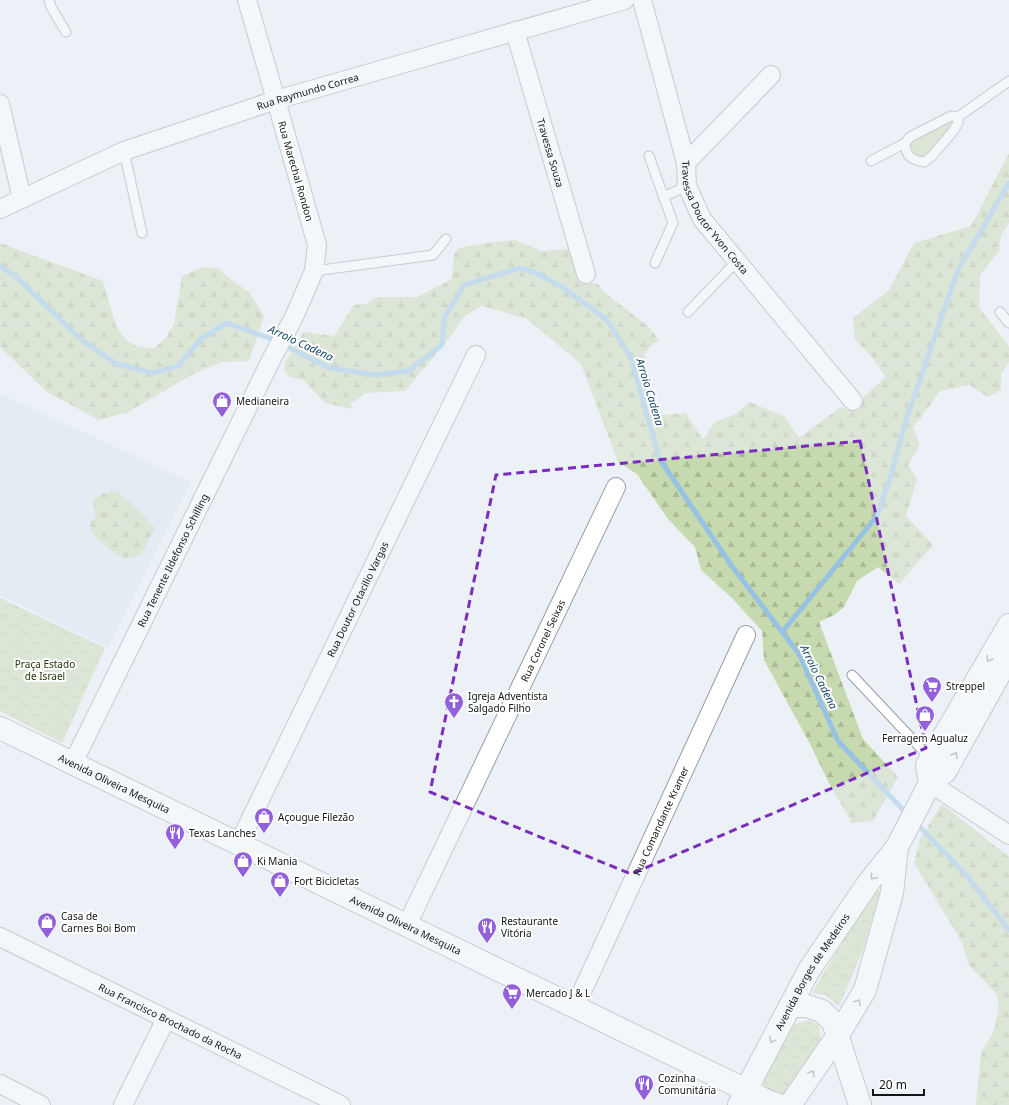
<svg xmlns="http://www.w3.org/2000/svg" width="1009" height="1105" font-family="'Noto Sans',sans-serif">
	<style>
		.built { fill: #d9e5ef }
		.grass { fill: #c7d9af }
		.forest { fill: url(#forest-firs) }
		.park { fill: url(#park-crowns) }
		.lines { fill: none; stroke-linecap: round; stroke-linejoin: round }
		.stream { stroke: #97c2e4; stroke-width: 5 }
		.service-casing { stroke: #999ea3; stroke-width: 11 }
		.minor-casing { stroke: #999ea3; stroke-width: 20 }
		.tertiary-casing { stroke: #999ea3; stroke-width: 24 }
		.secondary-casing { stroke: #999ea3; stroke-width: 24 }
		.service { stroke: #fff; stroke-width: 9 }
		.minor { stroke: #fff; stroke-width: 18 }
		.tertiary { stroke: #fff; stroke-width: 22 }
		.secondary { stroke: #fff; stroke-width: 22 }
		.oneway { stroke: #959696 }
		.marked { fill: none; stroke: #7b2cbf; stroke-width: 3; stroke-dasharray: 8 5; stroke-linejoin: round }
		.labels { text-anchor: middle; stroke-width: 4; stroke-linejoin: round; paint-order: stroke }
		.street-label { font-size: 10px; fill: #131516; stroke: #fff }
		.poi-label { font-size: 10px; fill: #131516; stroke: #fff; text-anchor: start }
		.park-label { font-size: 10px; fill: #273803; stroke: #fff }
		.water-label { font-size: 11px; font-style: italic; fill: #154768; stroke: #fff }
	</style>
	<defs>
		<pattern id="forest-firs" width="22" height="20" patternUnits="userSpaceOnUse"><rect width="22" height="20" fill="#c7d9af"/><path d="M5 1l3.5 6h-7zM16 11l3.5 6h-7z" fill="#aab996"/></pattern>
		<pattern id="park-crowns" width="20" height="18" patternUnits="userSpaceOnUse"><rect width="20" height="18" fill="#c7d9af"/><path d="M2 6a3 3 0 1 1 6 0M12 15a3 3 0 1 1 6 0" fill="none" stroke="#aab996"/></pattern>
	</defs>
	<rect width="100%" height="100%" fill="#ebf1f6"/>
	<path class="built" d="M0 394 191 482 108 647 0 595Z"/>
	<path class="grass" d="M950 121V128L945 135 925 157 918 159 909 150 910 144 920 136Z"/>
	<path class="forest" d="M1009 153V223L1001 235 999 251 980 275 979 307 1009 347V362L1001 374V390L988 397 969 385 940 391 913 428 920 445 908 465 917 479 906 516 933 545 899 584 878 567 857 581 844 607 834 615 819 622 863 739 898 777 873 821 852 823 829 783 809 742 764 660 762 631 732 598 701 570 695 547 668 519 637 474 618 462 581 364 526 318 481 306 464 317 450 337 405 391 365 393 358 399 351 403 352 409 325 403 303 380 290 377 285 372 284 364 304 332 334 336 354 305 367 304 377 297H417L452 279 454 254 459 248 487 243 515 240 542 251 570 249 587 283H597L605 293 648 326 659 340 649 347 645 355 643 381 657 410 663 415 686 413 703 440 715 422 736 414 749 402 784 416 799 438 841 407 849 410 886 377 871 356 855 340 853 318 889 290 914 243 971 226Z
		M0 243 103 281 116 326 126 340 138 347 154 348 166 338 174 324 182 276 203 267 218 268 229 278 249 292 264 316 249 361 222 362 193 374 128 412 99 420 47 392 0 347Z
		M116 490 134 506 155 528 140 556 124 558 116 555 91 532 90 522 96 517 93 500 102 494Z
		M942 804 1009 857V1105H976L981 1053 994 1031 999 1006 996 993 968 964 962 942 914 863 920 839Z"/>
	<path class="park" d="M0 598 105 648 62 743 0 711Z
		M874 889 880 891 863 950 839 1006 825 995 812 993Z
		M809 1020 819 1025 821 1039 786 1093 775 1097 765 1090 763 1080 794 1024Z"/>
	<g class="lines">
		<path class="stream" d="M0 266 15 276 84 342 117 364 153 373 178 366 202 338 227 323 272 339 329 368 376 375 408 371 442 345 444 318 464 285 519 268 536 273 564 288 607 320 631 358 659 458 731 565 799 654 838 741 908 815
			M783 631 877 516 892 472 905 423 958 270 1009 183
			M915 822 967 876 1009 930"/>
		<defs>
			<path id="service" d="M49 0 51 7 66 32
				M958 117V123L951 134 931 157 924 162C911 160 906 156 905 143L910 137 951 116 958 117 1009 81
				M124 151 142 233
				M649 156 673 223 655 263
				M871 161 905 143
				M663 197 687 186
				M314 271 433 255 446 239
				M688 312 737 261
				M1000 312 1009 323
				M852 675 930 758"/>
			<g id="minor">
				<path id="s1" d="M642 0 686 163 687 186 702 219 853 401"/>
				<path id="s2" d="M515 31 586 274"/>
				<path d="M0 104 22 199"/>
				<path d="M686 163 771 75"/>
				<path id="s3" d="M0 209 124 151 276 100 625 0"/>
				<path id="s4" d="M73 763 272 358 294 317 314 271 317 245 276 100 247 0"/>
				<path d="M930 783 1009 835"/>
				<path id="s5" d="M239 843 476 355"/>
				<path id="s6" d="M407 925 616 487"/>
				<path id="s7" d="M0 937 341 1105"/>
				<path id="s8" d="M575 1007 746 635"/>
				<path d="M0 1084 41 1105"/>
				<path d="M123 1105 166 1019"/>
			</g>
			<g id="tertiary">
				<path id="s9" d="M0 728 746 1090 739 1105"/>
			</g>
			<g id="secondary">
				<path d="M930 783 927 765 1009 625"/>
				<path d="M790 1006H807L822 1011 833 1022 860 1105"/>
				<path id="s10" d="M779 1105 767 1101 746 1090 809 970 869 882 897 847 930 783 945 772 1009 657"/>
				<path d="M790 1105 838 1035 865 990 892 893 897 847"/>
			</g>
		</defs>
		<use href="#service" class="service-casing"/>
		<use href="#minor" class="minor-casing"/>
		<use href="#tertiary" class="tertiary-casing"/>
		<use href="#secondary" class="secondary-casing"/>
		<use href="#service" class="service"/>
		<use href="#minor" class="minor"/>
		<use href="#tertiary" class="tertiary"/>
		<use href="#secondary" class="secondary"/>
	</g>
	<defs><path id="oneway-chevron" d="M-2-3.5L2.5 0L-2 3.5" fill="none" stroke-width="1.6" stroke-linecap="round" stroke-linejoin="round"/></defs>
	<g class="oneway">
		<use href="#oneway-chevron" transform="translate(989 659) rotate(121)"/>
		<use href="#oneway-chevron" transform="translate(955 755) rotate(-61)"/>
		<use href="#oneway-chevron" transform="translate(873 877) rotate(129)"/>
		<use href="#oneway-chevron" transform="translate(858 1002) rotate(-58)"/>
		<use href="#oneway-chevron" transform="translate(772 1040) rotate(118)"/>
		<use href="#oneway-chevron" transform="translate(812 1073) rotate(-55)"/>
	</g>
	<path d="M0 0H1009V1105H0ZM860 441 926 748 631 874 430 792 496 475Z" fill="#ebf1f6" fill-opacity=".55" fill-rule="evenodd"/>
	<path class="marked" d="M860 441 926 748 631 874 430 792 496 475Z"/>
	<defs>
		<symbol id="shop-pin" viewBox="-11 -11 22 30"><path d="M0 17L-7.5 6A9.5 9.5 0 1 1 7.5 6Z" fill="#9160da" stroke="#fff"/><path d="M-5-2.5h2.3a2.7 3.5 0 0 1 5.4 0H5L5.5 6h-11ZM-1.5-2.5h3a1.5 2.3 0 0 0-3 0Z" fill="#fff"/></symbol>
		<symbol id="supermarket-pin" viewBox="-11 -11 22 30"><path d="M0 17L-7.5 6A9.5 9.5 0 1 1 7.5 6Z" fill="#9160da" stroke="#fff"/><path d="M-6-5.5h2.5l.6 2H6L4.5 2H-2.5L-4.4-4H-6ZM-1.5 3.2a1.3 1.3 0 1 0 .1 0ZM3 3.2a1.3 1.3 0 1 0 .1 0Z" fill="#fff"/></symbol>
		<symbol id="church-pin" viewBox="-11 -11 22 30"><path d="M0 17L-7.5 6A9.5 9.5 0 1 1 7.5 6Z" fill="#9160da" stroke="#fff"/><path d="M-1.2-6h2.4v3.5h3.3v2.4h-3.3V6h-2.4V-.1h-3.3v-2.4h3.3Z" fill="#fff"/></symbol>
		<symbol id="restaurant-pin" viewBox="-11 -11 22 30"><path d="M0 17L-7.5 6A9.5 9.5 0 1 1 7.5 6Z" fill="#9160da" stroke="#fff"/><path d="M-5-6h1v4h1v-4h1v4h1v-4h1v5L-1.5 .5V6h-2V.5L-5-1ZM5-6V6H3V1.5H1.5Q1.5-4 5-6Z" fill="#fff"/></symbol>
	</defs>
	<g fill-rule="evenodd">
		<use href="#shop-pin" x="211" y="390" width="22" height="30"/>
		<use href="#supermarket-pin" x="921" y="675" width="22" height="30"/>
		<use href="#church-pin" x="443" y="691" width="22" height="30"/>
		<use href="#shop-pin" x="914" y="704" width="22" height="30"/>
		<use href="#shop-pin" x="253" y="806" width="22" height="30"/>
		<use href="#restaurant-pin" x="164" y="822" width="22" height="30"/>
		<use href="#shop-pin" x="232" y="850" width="22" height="30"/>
		<use href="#shop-pin" x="269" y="870" width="22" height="30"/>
		<use href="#shop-pin" x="36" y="911" width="22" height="30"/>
		<use href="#restaurant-pin" x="476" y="916" width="22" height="30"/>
		<use href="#supermarket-pin" x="501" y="982" width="22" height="30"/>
		<use href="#restaurant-pin" x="633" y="1073" width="22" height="30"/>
	</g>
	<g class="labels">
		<g class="street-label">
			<text dy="4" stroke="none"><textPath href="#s3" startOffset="330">Rua Raymundo Correa</textPath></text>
			<text dy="4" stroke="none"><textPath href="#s2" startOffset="127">Travessa Souza</textPath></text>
			<text transform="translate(296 171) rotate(74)" y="4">Rua Marechal Rondon</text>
			<text dy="4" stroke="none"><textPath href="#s1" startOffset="232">Travessa Doutor Yvon Costa</textPath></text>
			<text dy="4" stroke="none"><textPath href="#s4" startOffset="226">Rua Tenente Ildefonso Schilling</textPath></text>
			<text dy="4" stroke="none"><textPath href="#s5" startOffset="271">Rua Doutor Otacilio Vargas</textPath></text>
			<text dy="4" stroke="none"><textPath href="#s6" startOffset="315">Rua Coronel Seixas</textPath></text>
			<text dy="4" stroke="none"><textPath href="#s9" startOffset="127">Avenida Oliveira Mesquita</textPath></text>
			<text dy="4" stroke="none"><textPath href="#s8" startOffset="205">Rua Comandante Kramer</textPath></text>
			<text dy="4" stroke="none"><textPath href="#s9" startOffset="451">Avenida Oliveira Mesquita</textPath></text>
			<text dy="4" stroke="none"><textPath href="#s10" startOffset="172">Avenida Borges de Medeiros</textPath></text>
			<text dy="4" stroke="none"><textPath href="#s7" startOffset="190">Rua Francisco Brochado da Rocha</textPath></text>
		</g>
		<g class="poi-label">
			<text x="236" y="405">Medianeira</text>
			<text x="946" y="690">Streppel</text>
			<text x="468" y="700">Igreja Adventista<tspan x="468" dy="12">Salgado Filho</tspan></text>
			<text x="925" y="742" text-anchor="middle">Ferragem Agualuz</text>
			<text x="278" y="821">Açougue Filezão</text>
			<text x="189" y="837">Texas Lanches</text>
			<text x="257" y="865">Ki Mania</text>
			<text x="294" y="885">Fort Bicicletas</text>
			<text x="61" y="920">Casa de<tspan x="61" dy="12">Carnes Boi Bom</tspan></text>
			<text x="501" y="925">Restaurante<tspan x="501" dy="12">Vitória</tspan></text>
			<text x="526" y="997">Mercado J &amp; L</text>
			<text x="658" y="1082">Cozinha<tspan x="658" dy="12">Comunitária</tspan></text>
		</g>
		<g class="park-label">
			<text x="45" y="668">Praça Estado<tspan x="45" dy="12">de Israel</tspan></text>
		</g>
		<g class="water-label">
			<text transform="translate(301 343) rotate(25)" y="4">Arroio Cadena</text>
			<text transform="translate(650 392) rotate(73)" y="4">Arroio Cadena</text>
			<text transform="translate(819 677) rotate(64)" y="4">Arroio Cadena</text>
		</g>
	</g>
	<path d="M873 1089v6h51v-6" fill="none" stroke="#131516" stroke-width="2"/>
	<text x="879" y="1089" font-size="12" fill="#131516" stroke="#ffffff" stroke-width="3" paint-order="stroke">20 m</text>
</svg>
